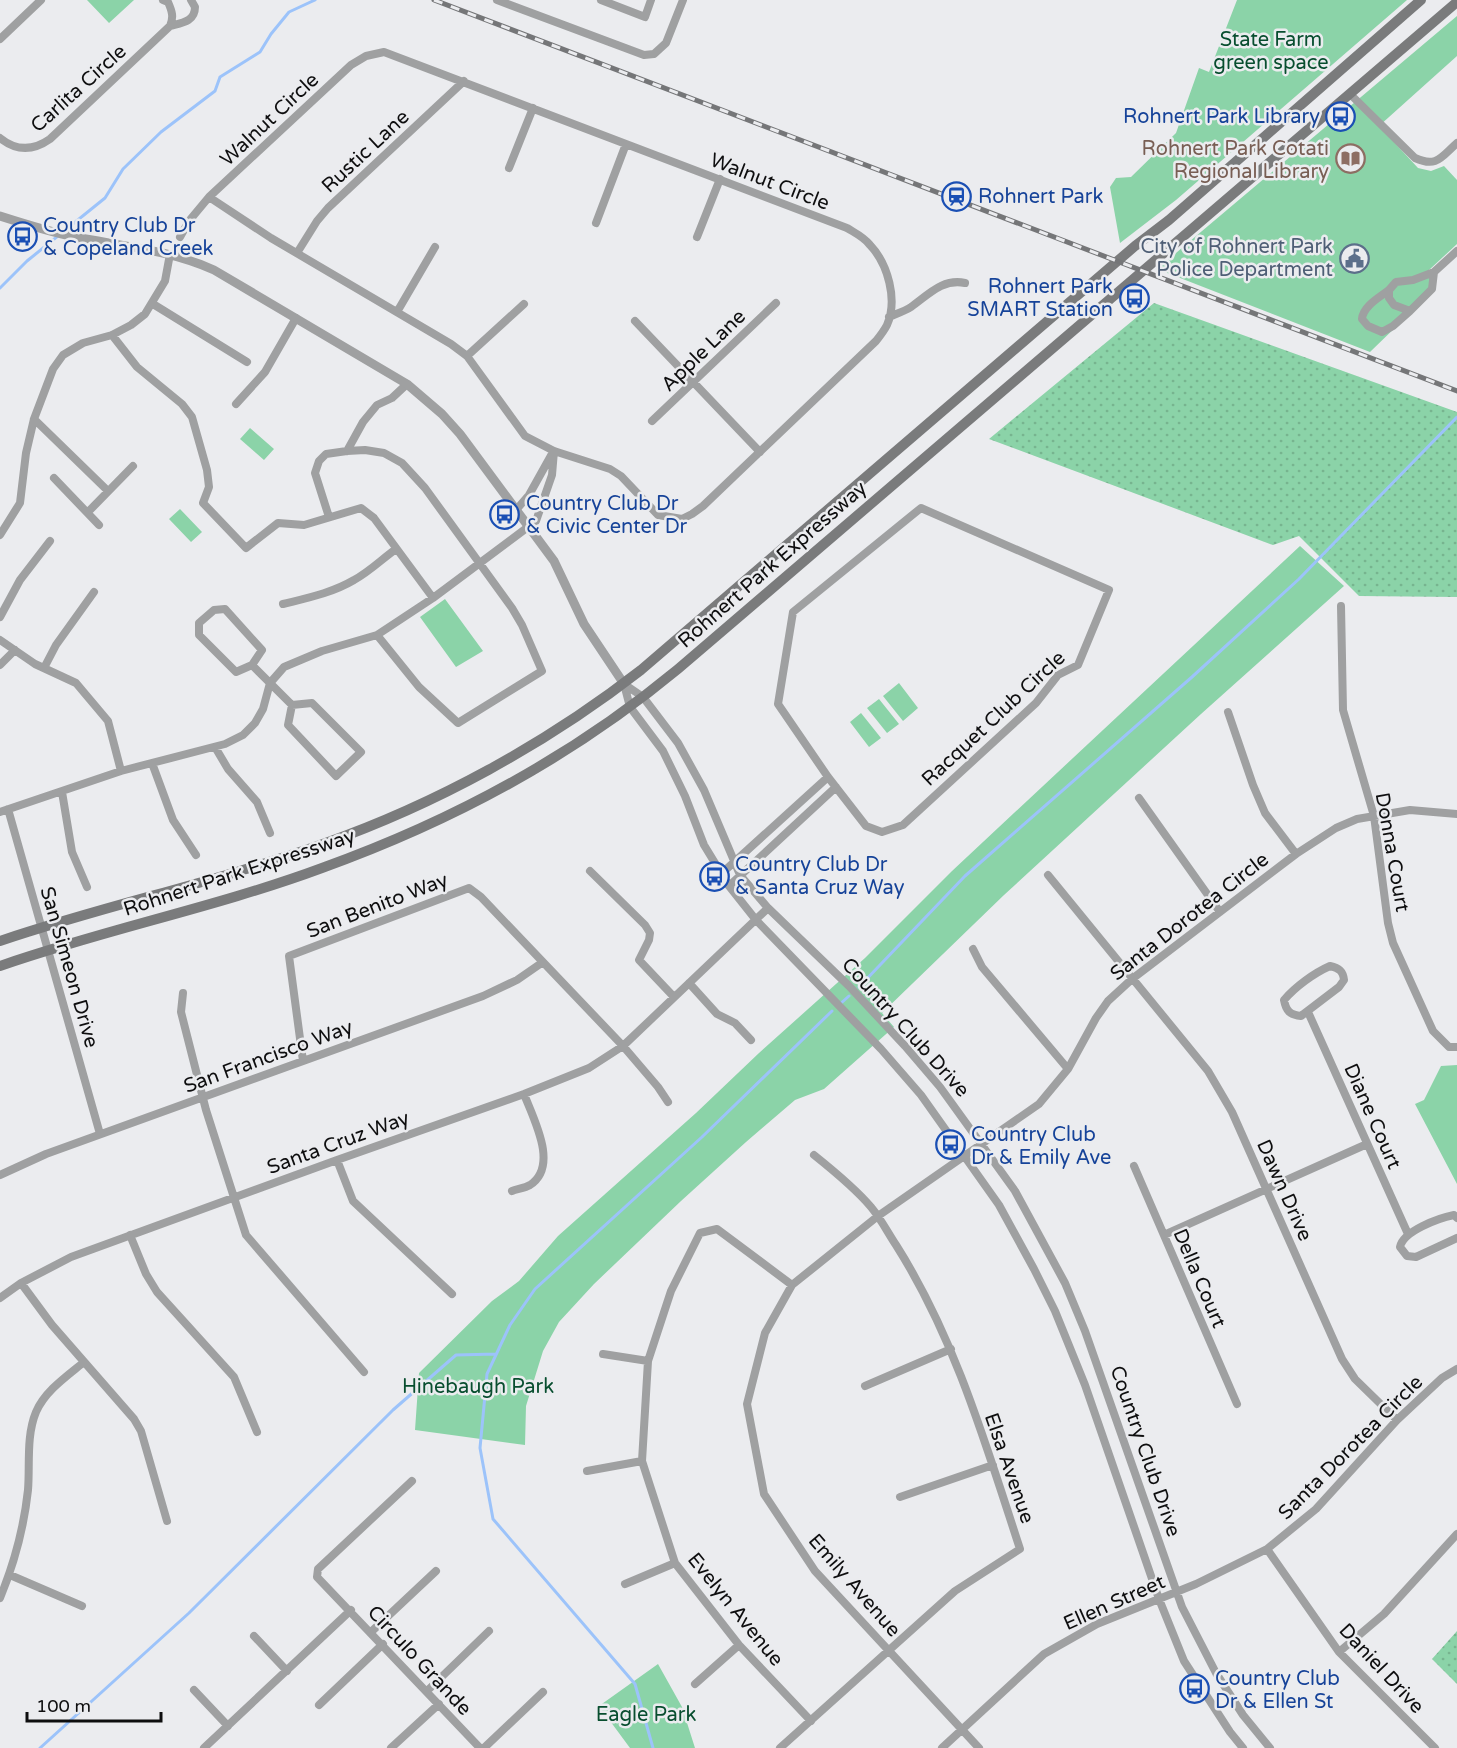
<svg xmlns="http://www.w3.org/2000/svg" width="1457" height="1748" font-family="'Varela Round',sans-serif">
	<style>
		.grass { fill: url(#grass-dots) }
		.park { fill: #8bd3a8 }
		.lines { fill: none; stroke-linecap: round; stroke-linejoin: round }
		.stream { stroke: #9cc3fa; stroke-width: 3 }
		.minor { stroke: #9fa0a1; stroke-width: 8 }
		.tertiary { stroke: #9fa0a1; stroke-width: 9 }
		.secondary { stroke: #7a7b7c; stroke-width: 10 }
		.rail-casing { stroke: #757678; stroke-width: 5 }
		.rail { stroke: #ebecef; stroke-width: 3; stroke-dasharray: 9; stroke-linecap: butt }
		.labels { text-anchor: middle; stroke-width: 5; stroke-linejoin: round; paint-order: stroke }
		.park-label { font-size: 20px; fill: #084e2f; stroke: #ebecef }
		.street-label { font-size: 20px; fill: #0e0e0f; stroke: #ebecef }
		.transit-label { font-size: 20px; fill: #164399; stroke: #ebecef; text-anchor: start }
		.education-label { font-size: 20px; fill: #785e54; stroke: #ebecef; text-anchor: end }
		.service-label { font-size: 20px; fill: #4e5e75; stroke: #ebecef; text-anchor: end }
	</style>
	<defs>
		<pattern id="grass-dots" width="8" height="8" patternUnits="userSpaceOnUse" patternTransform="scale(1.5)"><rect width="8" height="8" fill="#8bd3a8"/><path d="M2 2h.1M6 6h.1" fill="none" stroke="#77b48f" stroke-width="1.8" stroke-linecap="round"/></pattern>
	</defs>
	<rect width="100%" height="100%" fill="#ebecef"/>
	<path class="grass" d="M1154 303 1457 412V597L1359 596 1299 536 1273 545 989 439Z
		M1457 1631V1684L1432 1659Z"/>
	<path class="park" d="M87 0H134L109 23Z
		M1237 0H1407L1176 200 1120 243 1110 187 1116 178 1131 177 1176 133 1199 68 1209 72Z
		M1457 16V56L1379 126 1418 168 1431 171 1444 166 1457 180V244L1429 270 1436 288 1370 352 1157 269Z
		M250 428 274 449 264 460 240 439Z
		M180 509 202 532 191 542 169 519Z
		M1300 546 1344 586 1201 714 1004 895 882 1013 894 1027 824 1089 795 1100 746 1142 681 1201 594 1284 559 1322 543 1351 526 1406 525 1445 415 1430 419 1373 492 1301 519 1281 558 1236 696 1113 759 1053 865 958 952 871Z
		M445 599 483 651 456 667 420 617Z
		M899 683 918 708 903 721 883 696Z
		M879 699 899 724 887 733 867 708Z
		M861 713 881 738 869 747 850 722Z
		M1457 1065V1184L1415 1104 1424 1100 1441 1066Z
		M658 1664 682 1707 695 1748H630L599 1706Z"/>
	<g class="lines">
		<path class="stream" d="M0 288 27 261 105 198 123 169 161 132 215 91 220 77 260 52 271 34 289 12 315 0
			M859 987 965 876 1192 677 1299 579 1457 417
			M840 1004 849 996
			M40 1748 189 1613 393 1410 456 1355 496 1354
			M653 1748 635 1684 493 1519 480 1448 487 1374 510 1325 535 1289 702 1137 832 1011"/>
		<path class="minor" d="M497 0 644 55 654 54 666 43 683 0
			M601 0 645 17 651 0
			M170 26C181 23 195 22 195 7L191 0
			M0 39 41 0
			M1350 94 1415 158C1437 168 1441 157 1457 143
			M0 138C16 151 33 151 50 139L170 26C174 17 172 11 168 2L163 0
			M509 168 533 108
			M596 223 626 144
			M180 237 189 221 209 197 351 65 366 56 384 52 847 228C855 233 864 237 870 245 888 264 898 300 887 325 884 331 880 336 876 341L703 506 692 514 682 519 658 515 621 476 610 469 554 451 525 436 467 356 451 344 271 238 209 197
			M697 237 720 179
			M297 253 317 221 328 208 464 81
			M1434 272 1432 289 1410 311 1394 305 1389 298V290L1396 282 1413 280 1434 272 1457 251
			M1389 290C1380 297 1363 306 1362 319L1368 326 1382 332 1393 326 1410 311
			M153 304 247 362
			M397 312 435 247
			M889 317C896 314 905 311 911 307 928 295 943 278 965 283
			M635 321 760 452
			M112 335 137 367 182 404 192 417 207 470 209 487 203 503 246 548 278 523 304 525 361 508 374 518 433 598
			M467 356 524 304
			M236 404 265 372 296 318
			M34 419 108 491
			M652 421 776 303
			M347 451 363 422 377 405 392 398 407 384
			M54 478 99 525
			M921 508 1109 590 1078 665 1058 675 1036 703 903 825 882 832 866 826 828 777 778 704 793 612Z
			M516 510 529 495 553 452
			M88 512 133 466
			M329 517 315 473 319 461 326 454 347 451 365 450 384 453 402 463 425 488 512 608 522 625 542 671 458 723 419 687 377 635
			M0 535 20 503 26 453 34 419 53 369 63 355 83 343 112 335 131 325 145 314 165 281 170 254
			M283 604C307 598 332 593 354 580 369 572 382 559 396 549
			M1341 606 1343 710 1374 816 1388 923 1393 943 1433 1031 1449 1047H1457
			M0 617 20 580 50 541
			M0 640 35 664 76 683 108 721 121 771
			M0 665 15 650
			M252 665 262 650 225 609 214 610 199 623V635L236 672 252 665 292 705 288 725 336 776 361 752 312 703 292 705
			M44 668 56 645 94 592
			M624 684 643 697 678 743 704 790 740 875 768 908 849 986 905 1046 940 1087 1015 1191 1065 1283 1085 1331 1182 1607 1216 1673 1243 1715 1270 1748
			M624 684 630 707 663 751 685 796 704 845 729 886 756 920 881 1049 921 1095 999 1205 1034 1269 1055 1311 1085 1385 1159 1599 1184 1661 1230 1732 1243 1748
			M1228 712 1253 785 1265 813 1296 854
			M215 747 228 769 257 802 270 833
			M152 763 173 820 196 855
			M62 792 72 852 87 887
			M1139 798 1220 912
			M8 809 100 1134
			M0 812 121 771 225 744 243 735 255 723 263 709 270 683 284 667 322 651 377 635 433 598 536 521 552 475 554 451
			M590 871 645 925 650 933 649 940 639 960 674 997
			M721 874 828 777
			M1048 875 1208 1071 1232 1112 1342 1359 1355 1379 1397 1420
			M729 886 836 787
			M973 949 982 967 1068 1069
			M1330 966C1339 968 1343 971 1344 980L1339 987 1301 1016C1290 1015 1286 1011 1284 1000 1295 987 1314 973 1330 966Z
			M689 983 717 1014 735 1023 751 1040
			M183 993 181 1012 206 1110 246 1235 364 1372
			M1308 1012 1408 1234
			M303 1061 289 956 469 888 481 897 623 1046 658 1087 668 1102
			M337 1160 353 1201 452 1294
			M1134 1166 1237 1404
			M0 1175 46 1154 483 996 517 980 543 962
			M512 1191C517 1189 525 1188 530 1185 559 1166 534 1120 524 1094
			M1457 1218 1454 1215C1439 1218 1403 1231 1400 1247L1407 1256 1416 1257 1457 1238
			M130 1235 146 1274 157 1292 234 1377 257 1432
			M1164 1235 1367 1144
			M21 1283 52 1325 134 1419 141 1431 167 1521
			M792 1285 717 1229 700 1233 671 1291 648 1361 642 1461 675 1563 739 1645 811 1721
			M0 1298 21 1283 71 1257 337 1160 524 1094 589 1068 623 1046 768 908
			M603 1354 648 1361
			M865 1386 951 1349
			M587 1471 642 1461
			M412 1481 318 1569 317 1577 480 1748
			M900 1497 993 1465
			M1267 1549 1339 1652 1435 1748
			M10 1575 82 1606
			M625 1584 675 1563
			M0 1598C14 1564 24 1527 28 1490 30 1465 26 1436 36 1412 45 1391 67 1376 84 1362
			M371 1632 436 1571
			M254 1636 287 1671
			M1339 1652 1384 1614 1457 1534
			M695 1684 739 1645
			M194 1690 228 1726
			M427 1691 489 1631
			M319 1705 383 1644
			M204 1748 351 1610
			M391 1748 439 1704
			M484 1748 543 1692
			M780 1748 955 1591 1020 1549C986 1445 955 1338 896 1245 888 1233 881 1219 871 1207 855 1188 834 1171 814 1155
			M942 1748 1044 1654 1097 1624 1196 1584 1267 1549 1316 1509 1397 1420 1442 1378 1457 1369
			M979 1748 815 1571 764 1494 747 1404 765 1333 792 1285 878 1216 1039 1104 1068 1069 1096 1018 1108 1001 1132 979 1296 854 1336 828 1357 819 1410 810 1457 814"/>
		<path class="tertiary" d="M0 216C25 224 50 232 75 237 122 246 170 250 214 270L407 384 442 414 460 434 554 561 584 624 624 684"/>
		<path class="secondary" d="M0 941C106 905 217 882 323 844 436 804 546 744 641 670L1135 246 1169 220 1421 0
			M0 966C106 929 217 907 322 868 450 822 573 756 678 669L1457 2"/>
		<defs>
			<path id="rail" d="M434 0 1457 391"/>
		</defs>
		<use href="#rail" class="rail-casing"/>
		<use href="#rail" class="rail"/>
	</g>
	<defs>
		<symbol id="bus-ring" viewBox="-11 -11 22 22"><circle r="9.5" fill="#ebecef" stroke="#1a4fb4" stroke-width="1.5"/><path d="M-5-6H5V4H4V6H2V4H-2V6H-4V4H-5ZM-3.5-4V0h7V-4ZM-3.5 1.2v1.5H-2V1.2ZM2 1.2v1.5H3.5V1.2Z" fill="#1a4fb4"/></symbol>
		<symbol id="library-ring" viewBox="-11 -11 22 22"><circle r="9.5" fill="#ebecef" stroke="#8d6e63" stroke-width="1.5"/><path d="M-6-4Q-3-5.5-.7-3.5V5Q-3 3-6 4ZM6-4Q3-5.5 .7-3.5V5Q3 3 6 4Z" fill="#8d6e63"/></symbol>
		<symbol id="station-ring" viewBox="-11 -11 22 22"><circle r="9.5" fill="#ebecef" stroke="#1a4fb4" stroke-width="1.5"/><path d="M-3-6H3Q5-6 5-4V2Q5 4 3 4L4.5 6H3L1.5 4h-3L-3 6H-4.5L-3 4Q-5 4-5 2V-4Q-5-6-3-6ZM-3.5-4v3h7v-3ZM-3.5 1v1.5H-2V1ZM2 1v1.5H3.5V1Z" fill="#1a4fb4"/></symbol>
		<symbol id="civic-ring" viewBox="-11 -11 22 22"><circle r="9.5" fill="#ebecef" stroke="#5c6f8a" stroke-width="1.5"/><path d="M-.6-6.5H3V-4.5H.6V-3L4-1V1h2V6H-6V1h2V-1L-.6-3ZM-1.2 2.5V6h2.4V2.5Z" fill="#5c6f8a"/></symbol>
	</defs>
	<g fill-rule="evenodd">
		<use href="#bus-ring" x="1324" y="100" width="33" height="33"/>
		<use href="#library-ring" x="1334" y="142" width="33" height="33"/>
		<use href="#station-ring" x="940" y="180" width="33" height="33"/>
		<use href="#bus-ring" x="6" y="220" width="33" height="33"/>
		<use href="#civic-ring" x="1338" y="242" width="33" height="33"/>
		<use href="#bus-ring" x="1118" y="282" width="33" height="33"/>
		<use href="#bus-ring" x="488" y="498" width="33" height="33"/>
		<use href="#bus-ring" x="698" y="860" width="33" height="33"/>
		<use href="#bus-ring" x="934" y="1128" width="33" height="33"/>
		<use href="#bus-ring" x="1178" y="1672" width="33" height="33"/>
	</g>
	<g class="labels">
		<g class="park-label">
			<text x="1271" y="46">State Farm<tspan x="1271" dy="23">green space</tspan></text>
			<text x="478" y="1393">Hinebaugh Park</text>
			<text x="646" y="1721">Eagle Park</text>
		</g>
		<g class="street-label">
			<text transform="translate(78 88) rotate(-42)" y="7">Carlita Circle</text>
			<text transform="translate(269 119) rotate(-43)" y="7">Walnut Circle</text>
			<text transform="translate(365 151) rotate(-43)" y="7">Rustic Lane</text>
			<text transform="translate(770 181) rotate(21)" y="7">Walnut Circle</text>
			<text transform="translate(703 350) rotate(-44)" y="7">Apple Lane</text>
			<text transform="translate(772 564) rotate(-41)" y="7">Rohnert Park Expressway</text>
			<text transform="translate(993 718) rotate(-43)" y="7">Racquet Club Circle</text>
			<text transform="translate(1393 852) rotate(80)" y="7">Donna Court</text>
			<text transform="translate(239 872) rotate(-18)" y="7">Rohnert Park Expressway</text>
			<text transform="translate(377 905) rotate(-21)" y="7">San Benito Way</text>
			<text transform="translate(1189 916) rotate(-38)" y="7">Santa Dorotea Circle</text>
			<text transform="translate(70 967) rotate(74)" y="7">San Simeon Drive</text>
			<text transform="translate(906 1027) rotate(48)" y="7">Country Club Drive</text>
			<text transform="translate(268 1056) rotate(-20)" y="7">San Francisco Way</text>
			<text transform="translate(1373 1116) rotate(66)" y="7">Diane Court</text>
			<text transform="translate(338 1142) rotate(-20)" y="7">Santa Cruz Way</text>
			<text transform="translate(1285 1190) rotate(66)" y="7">Dawn Drive</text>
			<text transform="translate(1200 1278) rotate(67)" y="7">Della Court</text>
			<text transform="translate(1350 1447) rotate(-45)" y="7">Santa Dorotea Circle</text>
			<text transform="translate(1146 1451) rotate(71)" y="7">Country Club Drive</text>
			<text transform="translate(1010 1468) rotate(71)" y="7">Elsa Avenue</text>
			<text transform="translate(855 1585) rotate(49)" y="7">Emily Avenue</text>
			<text transform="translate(1114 1602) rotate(-24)" y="7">Ellen Street</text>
			<text transform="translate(736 1609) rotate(51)" y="7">Evelyn Avenue</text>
			<text transform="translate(420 1660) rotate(47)" y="7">Circulo Grande</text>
			<text transform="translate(1382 1668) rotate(47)" y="7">Daniel Drive</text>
		</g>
		<g class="transit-label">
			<text x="1320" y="123" text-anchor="end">Rohnert Park Library</text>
			<text x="978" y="203">Rohnert Park</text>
			<text x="43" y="232">Country Club Dr<tspan x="43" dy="23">&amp; Copeland Creek</tspan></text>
			<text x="1113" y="293" text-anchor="end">Rohnert Park<tspan x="1113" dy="23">SMART Station</tspan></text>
			<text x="526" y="510">Country Club Dr<tspan x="526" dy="23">&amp; Civic Center Dr</tspan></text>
			<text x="735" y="871">Country Club Dr<tspan x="735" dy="23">&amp; Santa Cruz Way</tspan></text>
			<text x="971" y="1141">Country Club<tspan x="971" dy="23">Dr &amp; Emily Ave</tspan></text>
			<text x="1215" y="1685">Country Club<tspan x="1215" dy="23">Dr &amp; Ellen St</tspan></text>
		</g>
		<g class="education-label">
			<text x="1329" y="155">Rohnert Park Cotati<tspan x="1329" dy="23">Regional Library</tspan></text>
		</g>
		<g class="service-label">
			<text x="1333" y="253">City of Rohnert Park<tspan x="1333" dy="23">Police Department</tspan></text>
		</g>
	</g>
	<path d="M27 1712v9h134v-9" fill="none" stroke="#0e0e0f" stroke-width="3"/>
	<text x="36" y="1712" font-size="18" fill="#0e0e0f" stroke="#ebecef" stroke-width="4.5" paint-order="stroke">100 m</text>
</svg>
